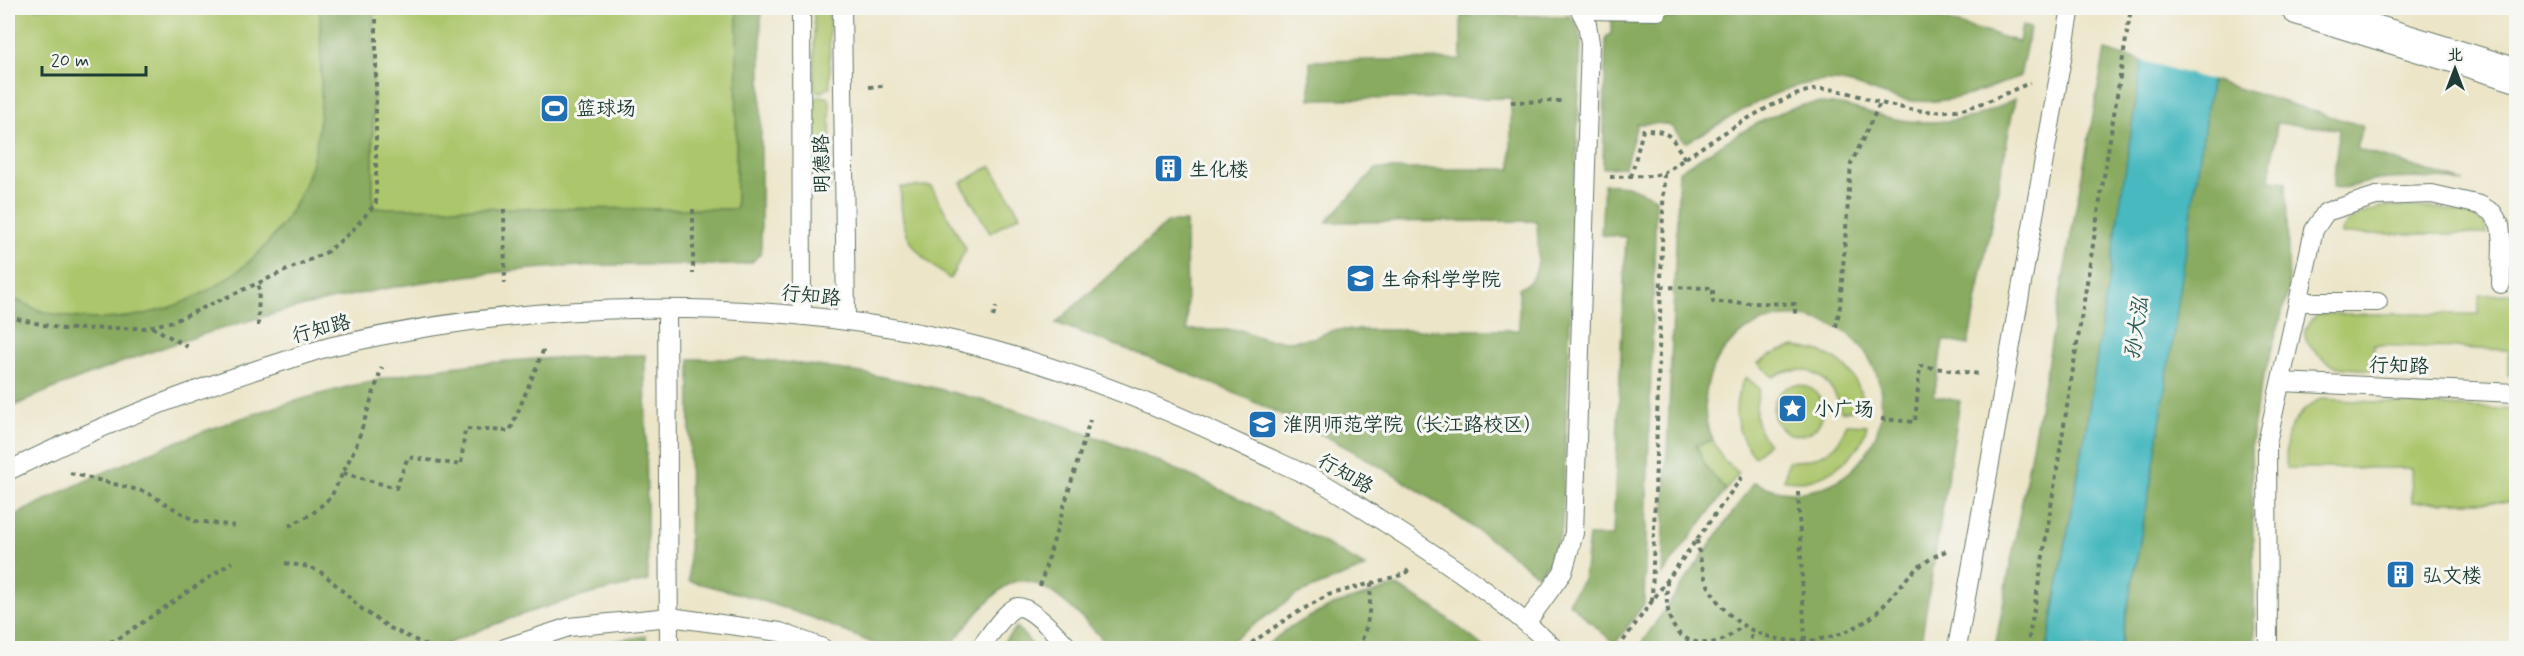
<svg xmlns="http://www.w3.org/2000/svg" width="2524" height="656" font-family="Mynerve,'LXGW WenKai TC',sans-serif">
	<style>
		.green { fill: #acc66c; stroke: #668250; stroke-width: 1.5 }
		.forest { fill: #89ab60; stroke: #54744a; stroke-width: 1.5 }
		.water { fill: #4ab9c0; stroke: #347b7a; stroke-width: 1.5 }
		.pier { fill: #ece5c8 }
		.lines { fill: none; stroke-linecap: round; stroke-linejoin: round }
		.lane-casing { stroke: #677868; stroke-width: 20 }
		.secondary-casing { stroke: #677868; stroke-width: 35 }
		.path { stroke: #677868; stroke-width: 4; stroke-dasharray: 4.5 4.5; stroke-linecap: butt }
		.lane { stroke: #fff; stroke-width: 18 }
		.secondary { stroke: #fff; stroke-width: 33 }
		.labels { text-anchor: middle; stroke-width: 6; stroke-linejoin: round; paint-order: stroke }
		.poi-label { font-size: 20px; fill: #1f3d34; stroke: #f6f6f2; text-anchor: start }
		.street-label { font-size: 20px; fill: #1f3d34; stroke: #f6f6f2 }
		.water-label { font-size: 21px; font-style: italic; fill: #2a5c57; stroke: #f6f6f2 }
	</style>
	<rect width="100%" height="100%" fill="#f6f6f2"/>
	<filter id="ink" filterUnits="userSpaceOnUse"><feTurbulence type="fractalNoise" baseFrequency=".0167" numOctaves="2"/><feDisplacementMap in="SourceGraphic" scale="12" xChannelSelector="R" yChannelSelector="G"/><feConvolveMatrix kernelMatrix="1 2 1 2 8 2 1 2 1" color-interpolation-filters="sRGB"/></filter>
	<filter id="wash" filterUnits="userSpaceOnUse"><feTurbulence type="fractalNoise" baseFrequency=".008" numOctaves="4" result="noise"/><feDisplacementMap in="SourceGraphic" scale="24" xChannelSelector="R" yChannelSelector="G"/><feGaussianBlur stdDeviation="1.35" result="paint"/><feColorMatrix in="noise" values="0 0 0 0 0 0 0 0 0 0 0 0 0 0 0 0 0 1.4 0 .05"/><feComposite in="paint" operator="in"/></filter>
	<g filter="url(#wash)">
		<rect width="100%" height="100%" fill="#ece5c8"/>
		<path class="green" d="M8 8H320C320 58 326 113 312 162 281 275 154 343 41 311 30 307 19 301 8 297Z
			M373 8H737L736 209 373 208Z
			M814 8H829L830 87 822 92 817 91 814 87Z
			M820 96 827 97 830 101 831 186 826 193H820L815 186 814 101Z
			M991 166 1020 215 990 233 961 183Z
			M931 186 966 249 950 279C912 252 899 235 901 187Z
			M2513 198 2516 199V375H2508V350L2374 345 2373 370C2362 369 2350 369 2339 367 2327 365 2301 343 2305 330 2307 324 2313 319 2317 314H2479V295L2511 294 2514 291 2515 286Z
			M2390 206C2417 207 2465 207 2485 225L2487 234H2341C2346 215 2373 210 2390 206Z
			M1795 347C1835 351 1856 368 1865 407L1841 412C1835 378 1804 359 1773 377L1758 363 1779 351Z
			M1746 377 1760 389C1753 411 1754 425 1768 443L1755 457C1735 434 1729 404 1746 377Z
			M1773 410a25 25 0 1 1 50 0a25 25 0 1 1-50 0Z
			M2321 399 2516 410V502H2412L2411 468H2286C2287 458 2285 443 2288 434 2293 419 2308 405 2321 399Z
			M1847 424 1867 425C1862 452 1834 475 1808 480 1801 482 1792 480 1784 480L1788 461C1816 462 1838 452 1847 424Z
			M1713 440 1723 459 1739 473 1726 490 1707 469 1696 444Z"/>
		<path class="forest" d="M320 8H373V208L736 209 737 8H761V253L752 262 737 265C669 265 601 263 533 269 396 280 262 311 134 358 91 374 48 389 8 409V297C19 301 30 307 41 311 154 343 281 275 312 162 326 113 320 58 320 8Z
			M1677 8H1905L2019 42 2022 26 2030 28 2020 76C1981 92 1943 108 1900 99 1876 94 1850 79 1825 81 1775 84 1730 120 1687 142 1679 140 1679 134 1673 128 1664 121 1648 124 1637 124L1625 167 1603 168 1606 37 1611 34V16L1675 18Z
			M1461 15 1570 16 1577 25 1581 39 1562 528 1552 558 1538 575C1479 530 1418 487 1353 451 1258 399 1157 360 1056 323L1168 222H1186L1187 330H1241L1264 339 1289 341 1313 338 1334 330H1519V288C1546 279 1537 244 1537 221L1326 222 1376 169H1511V98L1310 99V61L1461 59Z
			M2105 50 2143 61 2083 447 2047 648H1995Z
			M2211 80 2363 126 2357 149 2464 182C2435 178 2408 177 2379 180 2363 182 2349 190 2333 187L2339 129 2277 123 2270 180 2286 182 2289 289 2258 397 2251 443 2255 648H2120L2153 471Z
			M2015 99 1968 345 1943 340 1934 396 1960 401 1920 648H1638L1754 482C1844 526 1924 415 1856 341 1846 331 1831 323 1817 320 1765 306 1715 339 1706 391 1704 407 1705 426 1713 440L1696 445 1707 469 1726 490 1662 575 1679 171C1714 150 1769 110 1809 104 1839 100 1866 113 1895 119 1920 124 1948 122 1973 117 1987 113 2001 105 2015 99Z
			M1604 184 1628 186 1656 198 1644 604 1615 644 1568 602 1584 578 1589 536H1613L1626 237 1601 235Z
			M645 355 648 581C574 596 507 616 438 648H8V519C127 457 255 406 386 378 471 360 559 357 645 355Z
			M690 359C714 359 739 358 763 360 977 379 1182 458 1366 567L1298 594 1221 648H1110C1093 628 1041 569 1011 583 992 592 963 631 948 648H884L813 618 748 596 689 581Z
			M1397 586 1434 608 1485 648H1263L1290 627 1333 605Z
			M1017 627 1035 648H998Z
			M646 636V648H573L579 647Z
			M691 638 733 642 761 648H691Z"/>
		<path class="water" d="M2150 8H2224L2208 102 2153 471 2120 648H2047L2083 447Z"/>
		<path class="pier" d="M2147 8H2227L2214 81 2140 60Z"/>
	</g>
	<g filter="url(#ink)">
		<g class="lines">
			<defs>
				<path id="lane" d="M801 8 802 316
					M842 8 846 320
					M1580 10 1658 11
					M2298 302H2378
					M667 310 669 648
					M2281 382 2516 393
					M8 471C90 430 174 396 262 368 286 361 309 352 333 346 534 299 760 295 961 342 1058 365 1152 402 1242 445 1267 457 1292 468 1317 480 1339 492 1360 507 1381 520 1441 558 1502 599 1554 648
					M1527 622 1563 572 1574 533 1590 43 1587 24 1579 8
					M505 648 569 627 670 617 780 632 823 648
					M980 648C987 639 1007 608 1018 607 1030 605 1061 639 1069 648
					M1957 648 2071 8
					M2268 648 2267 443 2314 230 2326 212 2376 196 2432 194 2480 205 2493 213 2500 225 2502 242 2501 284"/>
				<path id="secondary" d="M2298 8 2516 75"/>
			</defs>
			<use href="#lane" class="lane-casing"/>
			<use href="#secondary" class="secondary-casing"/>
			<path class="path" d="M869 87 883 86
				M1511 102 1561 101
				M1610 177 1653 176 1664 173C1697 150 1782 91 1819 89 1841 88 1860 97 1881 103 1908 110 1938 115 1966 108 1988 103 2009 91 2030 83
				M1631 177 1643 130C1671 130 1671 137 1685 159
				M504 209 505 283
				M693 209V274
				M1661 287 1713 288V302L1795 304V316
				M8 317 63 329 144 328 174 321 327 252 351 232 376 203V8
				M993 317 996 307
				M258 326 259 283
				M152 327 188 347
				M1836 327 1840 306 1851 164 1880 103
				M1881 419 1915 422 1920 366 1979 374
				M70 473 146 492 195 521 236 526
				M343 473 396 488 408 457 461 465 465 429 510 431 545 346
				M1798 492 1805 642
				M289 526 312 514 331 497 356 446 382 367
				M1697 540C1700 556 1702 574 1710 589 1743 650 1821 655 1873 616 1886 605 1895 591 1907 578 1919 565 1932 557 1948 550
				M285 563 310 567 324 574 363 610 390 628 432 648
				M1667 581C1667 590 1666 601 1668 610 1672 637 1694 648 1720 641 1728 638 1737 630 1744 625
				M1040 586 1090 420
				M1652 601 1664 173
				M8 646 12 648
				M93 648 118 639 232 562
				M1244 648 1291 616 1328 595 1405 574 1409 569
				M1358 648C1369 628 1370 606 1371 583
				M1618 648 1742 477
				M1748 648 1753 631
				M2027 648 2038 587 2131 8"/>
			<use href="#lane" class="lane"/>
			<use href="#secondary" class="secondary"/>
		</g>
	</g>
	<defs>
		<symbol id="stadium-square" viewBox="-11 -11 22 22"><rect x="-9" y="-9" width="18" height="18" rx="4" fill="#1f6fb2" stroke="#f6f6f2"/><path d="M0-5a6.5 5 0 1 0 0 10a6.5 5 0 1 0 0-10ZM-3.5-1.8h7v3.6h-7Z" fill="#fff"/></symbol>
		<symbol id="building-square" viewBox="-11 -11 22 22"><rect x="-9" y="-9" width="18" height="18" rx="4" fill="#1f6fb2" stroke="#f6f6f2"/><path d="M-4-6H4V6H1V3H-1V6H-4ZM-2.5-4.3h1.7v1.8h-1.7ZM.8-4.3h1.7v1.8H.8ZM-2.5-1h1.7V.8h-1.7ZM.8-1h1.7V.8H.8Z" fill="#fff"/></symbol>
		<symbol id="university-square" viewBox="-11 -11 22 22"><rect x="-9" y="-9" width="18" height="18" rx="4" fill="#1f6fb2" stroke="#f6f6f2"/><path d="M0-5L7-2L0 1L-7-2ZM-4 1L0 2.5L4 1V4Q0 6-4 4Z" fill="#fff"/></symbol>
		<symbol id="sight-square" viewBox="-11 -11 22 22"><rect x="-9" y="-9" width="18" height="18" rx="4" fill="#1f6fb2" stroke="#f6f6f2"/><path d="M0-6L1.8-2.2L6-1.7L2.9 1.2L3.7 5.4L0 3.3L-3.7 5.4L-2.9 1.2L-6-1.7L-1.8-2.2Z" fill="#fff"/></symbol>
	</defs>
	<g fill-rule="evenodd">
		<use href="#stadium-square" x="538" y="92" width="33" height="33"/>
		<use href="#building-square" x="1152" y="152" width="33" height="33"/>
		<use href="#university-square" x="1344" y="262" width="33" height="33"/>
		<use href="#sight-square" x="1776" y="392" width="33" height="33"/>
		<use href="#university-square" x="1246" y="408" width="33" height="33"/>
		<use href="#building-square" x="2384" y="558" width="33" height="33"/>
	</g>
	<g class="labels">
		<g class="poi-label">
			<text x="576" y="115">篮球场</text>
			<text x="1189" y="176">生化楼</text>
			<text x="1381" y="286">生命科学学院</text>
			<text x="1814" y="416">小广场</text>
			<text x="1283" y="431">淮阴师范学院（长江路校区）</text>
			<text x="2422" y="582">弘文楼</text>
		</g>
		<g class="street-label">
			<text transform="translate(821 164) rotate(-91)" y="7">明德路</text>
			<text transform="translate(811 295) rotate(6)" y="7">行知路</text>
			<text transform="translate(321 328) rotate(-15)" y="7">行知路</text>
			<text transform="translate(2399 365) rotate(2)" y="7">行知路</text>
			<text transform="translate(1346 473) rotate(30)" y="7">行知路</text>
		</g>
		<g class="water-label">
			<text transform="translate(2136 328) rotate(-81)" y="7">孙大泓</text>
		</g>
	</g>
	<rect width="2524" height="656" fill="none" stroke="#f6f6f2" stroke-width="30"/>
	<g transform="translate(2455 69)" stroke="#f6f6f2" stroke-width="4.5" paint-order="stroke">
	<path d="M0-4.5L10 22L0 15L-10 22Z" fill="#1f3d34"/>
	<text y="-9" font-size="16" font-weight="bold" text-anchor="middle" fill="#1f3d34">北</text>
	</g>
	<path d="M42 66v9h104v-9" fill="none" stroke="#1f3d34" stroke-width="3"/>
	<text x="51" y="66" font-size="18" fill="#1f3d34" stroke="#f6f6f2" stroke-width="4.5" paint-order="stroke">20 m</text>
</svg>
